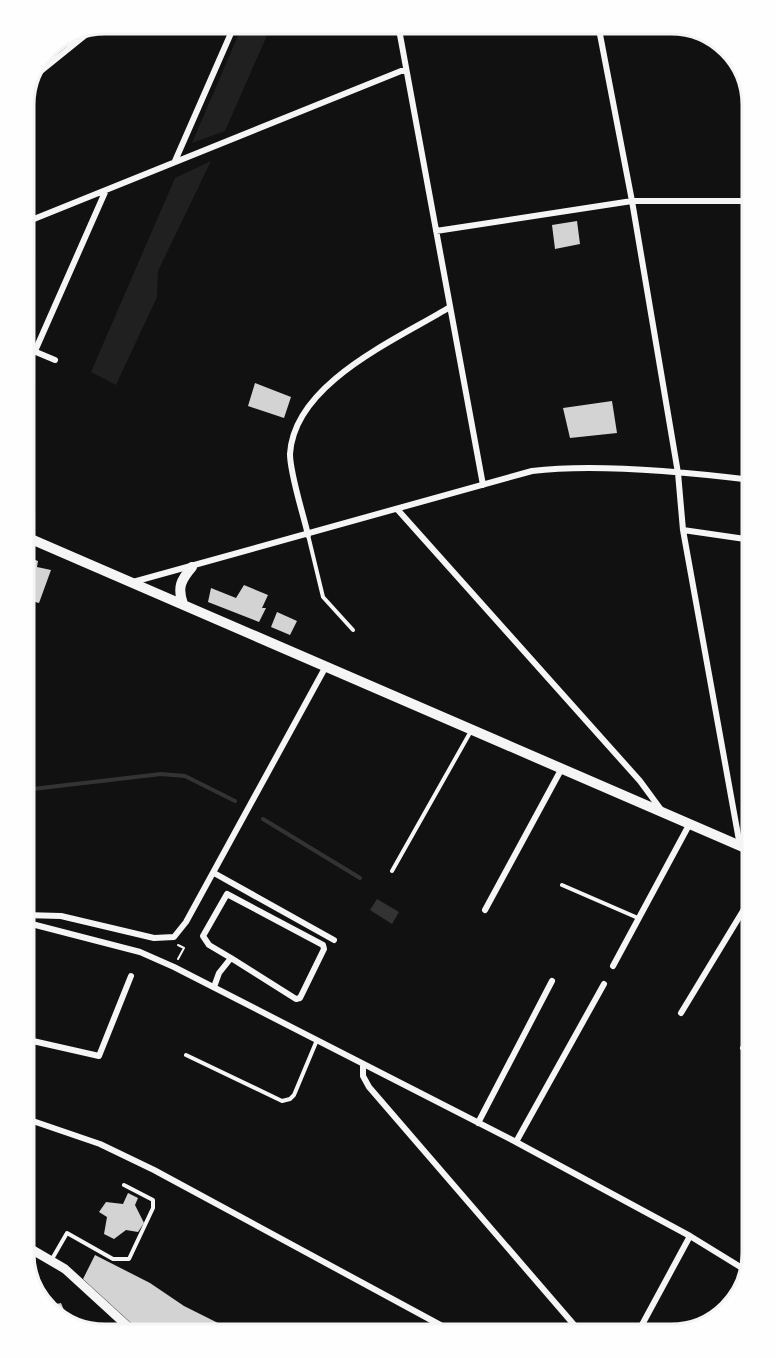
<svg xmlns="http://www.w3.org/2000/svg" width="776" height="1358" font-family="Roboto,sans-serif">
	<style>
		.green { fill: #202020 }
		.water { fill: #333 }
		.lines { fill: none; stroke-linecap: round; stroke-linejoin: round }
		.stream { stroke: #333; stroke-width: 4 }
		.building { fill: #d3d3d3 }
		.path { stroke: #f5f5f5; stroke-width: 2 }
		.service { stroke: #f5f5f5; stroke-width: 4 }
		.minor { stroke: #f5f5f5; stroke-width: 6 }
		.secondary { stroke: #f5f5f5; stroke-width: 9 }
		.primary { stroke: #f5f5f5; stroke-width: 10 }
		.rim { fill: none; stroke: #f5f5f5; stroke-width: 3 }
	</style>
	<rect width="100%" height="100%" fill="#111"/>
	<path class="green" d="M243 24H272L225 131 192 143Z
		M211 161 158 271 157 297 116 385 91 372 175 178Z
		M727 1293 738 1298 706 1326Z"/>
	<path class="water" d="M377 899 399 912 392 924 370 910Z"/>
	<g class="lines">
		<path class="stream" d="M24 790 161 774 185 776 235 801
			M263 819 360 878"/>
	</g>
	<path class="building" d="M577 221 580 244 555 249 552 225Z
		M255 383 291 397 284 418 248 406Z
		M612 401 617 433 570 438 563 408Z
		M30 558 38 561 37 567 51 570 39 603 27 600 31 588H28L24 597Z
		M244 585 268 595 262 608H266L259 622 208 602 211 588 236 598Z
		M277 612 297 621 290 635 271 627Z
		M752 910V929L743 925Z
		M128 1193 138 1198 135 1205 144 1223 138 1232 126 1230 114 1239 104 1234 107 1217 99 1212 106 1202 123 1204Z
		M95 1255 150 1283 184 1306 240 1334H143L83 1279Z
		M61 1303 68 1320 66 1322 60 1320 47 1306Z"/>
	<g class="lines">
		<path class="path" d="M178 959 184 948 178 945"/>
		<path class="service" d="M308 535 323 597 353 630
			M392 871 471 731
			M562 885 638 918
			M186 1055 282 1101 290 1099 294 1095 317 1040
			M52 1259 67 1233 113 1259H129L153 1208V1200L124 1185"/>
		<path class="minor" d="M398 24 483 485
			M598 24 632 201 678 473 683 530 740 846
			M36 75 93 29
			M175 161 235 24
			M24 223 406 69
			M436 231 632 201H752
			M24 347 55 360
			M35 351 106 190
			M397 509 640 781 662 811
			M683 530 752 540
			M308 535C303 513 290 474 290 454 294 383 396 340 450 307
			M133 582 532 471C596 463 687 472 752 480
			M214 873 334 940
			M485 910 562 768
			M24 915 61 916 154 938 174 937 186 922 325 668
			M24 922 140 952 174 967 516 1142 690 1236 747 1271
			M613 966 689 825
			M214 987 219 973 231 958 209 945 203 936 227 894 323 945 324 949 300 998 296 999 231 958
			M681 1013 752 896
			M24 1039 99 1056 131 976
			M743 1048 752 1032
			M363 1064V1076L369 1087 582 1334
			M24 1118 100 1144 154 1170 457 1334
			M478 1123 552 981
			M516 1142 604 984
			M576 1327 623 1334
			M119 1334 123 1322
			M637 1334 690 1236"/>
		<path class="secondary" d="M24 1245 65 1269 136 1334"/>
		<path class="primary" d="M24 536 752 851
			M183 604C177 587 181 580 192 567"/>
	</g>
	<path d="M0 0H776V1358H0ZM105 34H671A71 71 0 0 1 742 105V1253A71 71 0 0 1 671 1324H105A71 71 0 0 1 34 1253V105A71 71 0 0 1 105 34Z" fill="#fefefe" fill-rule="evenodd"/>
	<path class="rim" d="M105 34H671A71 71 0 0 1 742 105V1253A71 71 0 0 1 671 1324H105A71 71 0 0 1 34 1253V105A71 71 0 0 1 105 34Z"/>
</svg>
